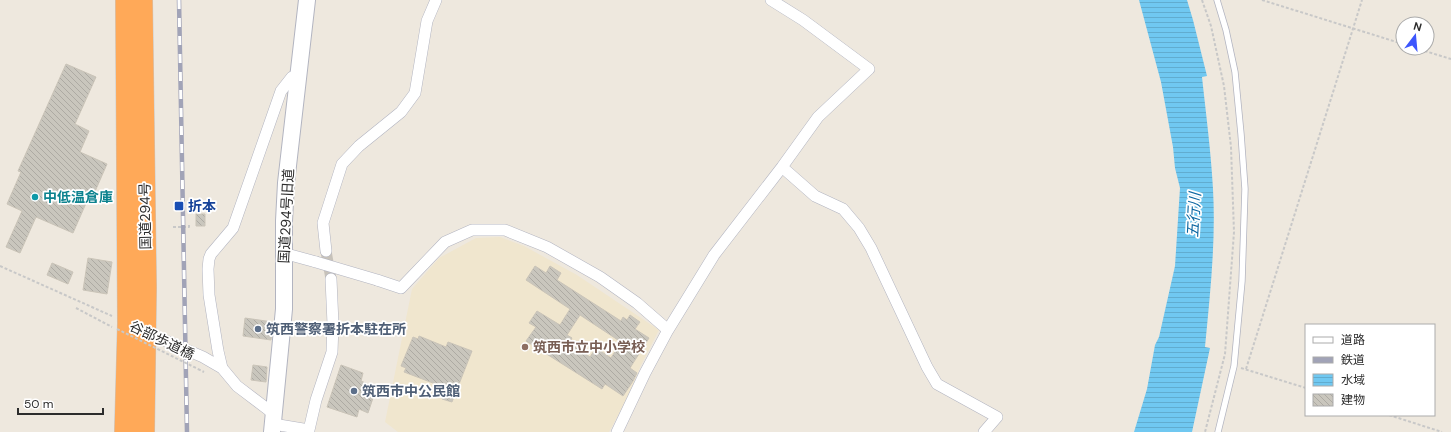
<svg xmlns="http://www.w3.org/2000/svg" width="1451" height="432" font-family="'DM Sans','Noto Sans JP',sans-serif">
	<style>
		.education { fill: #f0e6ce }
		.water { fill: url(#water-rules) }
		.building { fill: url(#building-back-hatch); stroke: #cac4b8; fill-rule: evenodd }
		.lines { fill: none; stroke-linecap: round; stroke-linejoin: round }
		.street-tunnel { stroke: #c7c2ba; stroke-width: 11; stroke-dasharray: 11 5.5; stroke-linecap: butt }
		.lane-casing { stroke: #b2b4c0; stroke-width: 7 }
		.street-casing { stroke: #b2b4c0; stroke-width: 12 }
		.secondary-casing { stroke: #b2b4c0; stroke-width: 18 }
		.highway-casing { stroke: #c8c8c8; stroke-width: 22 }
		.path { stroke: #c8c8c8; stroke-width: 2; stroke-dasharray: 3 2; stroke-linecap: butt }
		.lane { stroke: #fff; stroke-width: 5.5 }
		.street { stroke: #fff; stroke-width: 11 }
		.secondary { stroke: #fff; stroke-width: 16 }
		.highway { stroke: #ffa958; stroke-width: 21 }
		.rail-casing { stroke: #a1a3b7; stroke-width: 4.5 }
		.rail { stroke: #fff; stroke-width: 3; stroke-dasharray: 9; stroke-linecap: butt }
		.street-bridge-casing { stroke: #b2b4c0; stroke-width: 12; stroke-linecap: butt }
		.path-bridge { stroke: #c8c8c8; stroke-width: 2; stroke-dasharray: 3 2; stroke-linecap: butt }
		.street-bridge { stroke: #fff; stroke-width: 11 }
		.culture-dot { fill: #0f9aa8; stroke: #fff; stroke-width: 1.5 }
		.transit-dot { fill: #1a4fb4; stroke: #fff; stroke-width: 1.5 }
		.service-dot { fill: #5c6f8a; stroke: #fff; stroke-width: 1.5 }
		.education-dot { fill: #8d6e63; stroke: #fff; stroke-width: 1.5 }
		.labels { text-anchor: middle; stroke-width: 3.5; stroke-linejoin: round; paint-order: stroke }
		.culture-label { font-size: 14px; font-weight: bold; fill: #0d838f; stroke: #fff; text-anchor: start }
		.transit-label { font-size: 14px; font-weight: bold; fill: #164399; stroke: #fff; text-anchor: start }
		.street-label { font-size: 14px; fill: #2c2c2c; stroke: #fff }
		.service-label { font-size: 14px; font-weight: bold; fill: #4e5e75; stroke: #fff; text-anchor: start }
		.education-label { font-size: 14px; font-weight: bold; fill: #785e54; stroke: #fff; text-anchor: start }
		.water-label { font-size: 15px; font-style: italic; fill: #0b66a1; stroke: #fff }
	</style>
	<defs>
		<pattern id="water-rules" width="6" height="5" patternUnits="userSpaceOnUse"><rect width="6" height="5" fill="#70c8f1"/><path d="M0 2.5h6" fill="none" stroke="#61accf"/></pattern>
		<pattern id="building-back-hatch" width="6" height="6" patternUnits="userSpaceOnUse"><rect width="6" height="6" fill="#c9c6bd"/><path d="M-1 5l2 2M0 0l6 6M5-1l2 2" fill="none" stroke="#adaaa3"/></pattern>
	</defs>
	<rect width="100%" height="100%" fill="#eee8de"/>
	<path class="education" d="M500 237 524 246 577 275 659 330 641 365 628 397 609 432H398L385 422 412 289 439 258 476 238Z"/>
	<path class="water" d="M1139 0H1187L1193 20 1207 76 1202 77C1206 114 1211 152 1213 189 1216 242 1210 294 1205 347L1210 348 1192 432H1134L1147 389 1155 345 1159 337 1175 266 1180 188 1175 168 1173 147 1161 82Z"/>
	<path class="building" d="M66 64 96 77 75 124 89 131 80 152 107 164 90 203 87 201 73 233 36 217 20 253 6 247 22 211 7 204 21 172 18 171Z
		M196 214H205V226H196Z
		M88 258 112 262 107 294 83 290Z
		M52 263 73 272 68 284 47 275Z
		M535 266 546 273 550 266 561 273 557 280 621 321 623 317 627 320 630 315 640 322 635 329 649 338 630 368 637 373 633 381 623 396 605 384 602 389 526 341 536 327 529 323 537 311 560 325 570 309 526 280ZM580 315 621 342 611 358 596 348 590 357 569 343 572 338 567 335Z
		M245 318 273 322 271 340 243 336Z
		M419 336 446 347 448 342 472 351 452 402 442 399 446 388 404 372 406 368 401 366 413 337 418 339Z
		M253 365 267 367 266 382 251 380Z
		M341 365 363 373 361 381 368 384 366 389 375 392 368 413 359 409 357 417 327 407Z"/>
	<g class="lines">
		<path class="street-tunnel" d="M326 251 331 279"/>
		<defs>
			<path id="lane" d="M1217 0 1226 30 1235 72 1241 134 1245 189 1242 281 1234 366 1218 432"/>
			<path id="street" d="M782 167 815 196 843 209 859 228 871 248 927 367 937 384 997 417 984 432
				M326 251 323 223 342 164 359 146 401 112 415 93 427 21 436 0
				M283 253 316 262
				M377 280 401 288 445 242 472 230H505L547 247 600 277 637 303 668 330
				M143 331 203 357 222 368 237 386 274 414
				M222 368 218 351 209 295 208 269 209 259 211 254 233 228 281 91 292 77 299 75
				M273 424 309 430 316 400 332 352 333 324 331 279
				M617 432 645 373 668 330 714 255 782 167 818 117 869 69 803 20 771 0"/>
			<path id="secondary" d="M272 432 284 309V221L286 183 307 0"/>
			<path id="highway" d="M142 0 146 288 144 432
				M125 432 128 323 126 0"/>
		</defs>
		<use href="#lane" class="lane-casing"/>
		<use href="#street" class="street-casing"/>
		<use href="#secondary" class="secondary-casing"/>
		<use href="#highway" class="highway-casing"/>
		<path class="path" d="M1202 0 1211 26 1224 86 1231 147 1234 232 1225 354 1205 432
			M1262 0 1403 44
			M1415 48 1451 59
			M173 227H189V224
			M0 266 112 316
			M76 308 112 327
			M1241 368 1306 388
			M198 369 204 372
			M1246 369 1362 0
			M1389 415 1442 432"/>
		<use href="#lane" class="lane"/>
		<use href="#street" class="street"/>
		<use href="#secondary" class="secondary"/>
		<use href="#highway" class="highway"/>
		<defs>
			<path id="rail" d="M179 0 187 432"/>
		</defs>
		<use href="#rail" class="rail-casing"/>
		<use href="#rail" class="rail"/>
		<defs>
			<path id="street-bridge" d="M316 262 377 280"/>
		</defs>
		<use href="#street-bridge" class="street-bridge-casing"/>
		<path class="path-bridge" d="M117 329 198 369"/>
		<use href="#street-bridge" class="street-bridge"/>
	</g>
	<circle class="culture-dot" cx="35" cy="197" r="4"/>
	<rect class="transit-dot" x="174" y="201" width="10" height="10" rx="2"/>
	<g class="service-dot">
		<circle cx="258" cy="329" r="4"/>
		<circle cx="354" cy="391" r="4"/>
	</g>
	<circle class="education-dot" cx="525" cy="347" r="4"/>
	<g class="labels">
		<g class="culture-label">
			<text x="43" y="202">中低温倉庫</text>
		</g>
		<g class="transit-label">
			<text x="188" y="211">折本</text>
		</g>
		<g class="street-label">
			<text transform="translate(145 216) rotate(-91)" y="5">国道294号</text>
			<text transform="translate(286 216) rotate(-87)" y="5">国道294号旧道</text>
			<text transform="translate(162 340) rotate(26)" y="5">谷部歩道橋</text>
		</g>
		<g class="service-label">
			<text x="266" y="334">筑西警察署折本駐在所</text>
			<text x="362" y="396">筑西市中公民館</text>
		</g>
		<g class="education-label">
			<text x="533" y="352">筑西市立中小学校</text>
		</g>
		<g class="water-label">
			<text transform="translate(1194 215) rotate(-87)" y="5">五行川</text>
		</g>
	</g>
	<rect x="1305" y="324" width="130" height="92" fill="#ffffff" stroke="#ababab"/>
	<rect x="1313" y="337" width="20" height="6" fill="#ffffff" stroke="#ababab"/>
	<text x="1341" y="344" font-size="12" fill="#2c2c2c">道路</text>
	<rect x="1313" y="357" width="20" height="6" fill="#a1a3b7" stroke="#ababab"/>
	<text x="1341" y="364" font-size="12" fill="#2c2c2c">鉄道</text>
	<rect x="1313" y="374" width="20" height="12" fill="url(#water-rules)" stroke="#ababab"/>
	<text x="1341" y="384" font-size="12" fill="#2c2c2c">水域</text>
	<rect x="1313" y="394" width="20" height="12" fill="url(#building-back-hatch)" stroke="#ababab"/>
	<text x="1341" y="404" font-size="12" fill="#2c2c2c">建物</text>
	<g transform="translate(1415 36) rotate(16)"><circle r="19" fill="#ffffff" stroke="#ababab"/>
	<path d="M0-3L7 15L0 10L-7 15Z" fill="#3c56fd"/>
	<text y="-6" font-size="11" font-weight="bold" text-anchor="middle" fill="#2c2c2c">N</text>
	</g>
	<path d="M18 408v6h85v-6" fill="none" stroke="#2c2c2c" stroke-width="2"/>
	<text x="24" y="408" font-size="12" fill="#2c2c2c" stroke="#ffffff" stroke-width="3" paint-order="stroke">50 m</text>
</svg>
